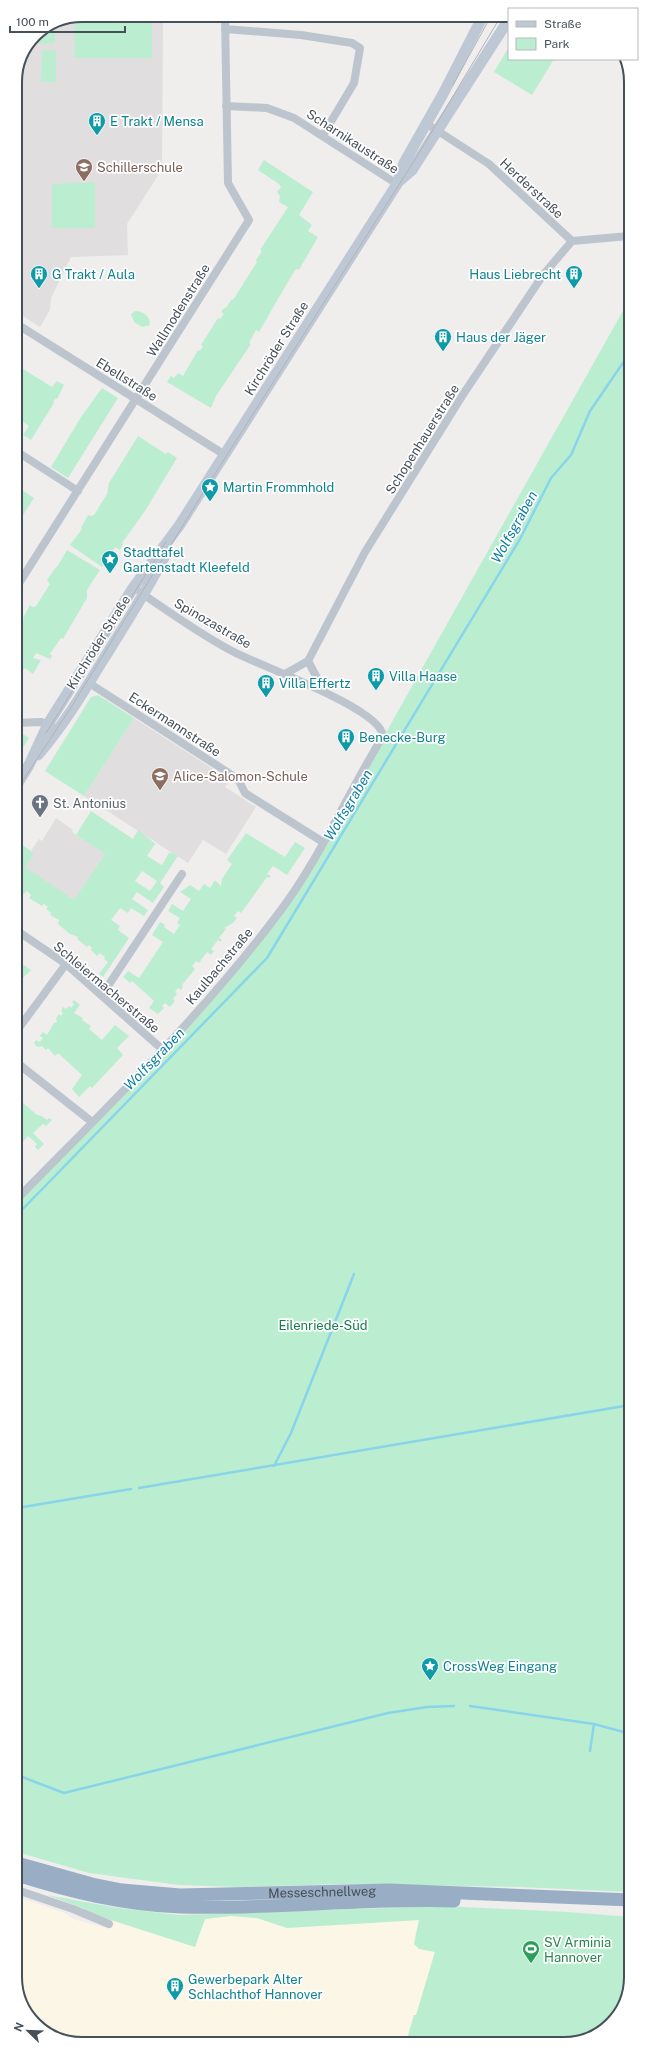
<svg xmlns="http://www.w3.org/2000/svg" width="646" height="2059" font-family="'Public Sans',sans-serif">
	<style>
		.commercial { fill: #fcf6e6 }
		.education { fill: #e1dedf }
		.green { fill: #bbeed0; fill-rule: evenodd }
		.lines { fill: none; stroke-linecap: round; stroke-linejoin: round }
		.stream { stroke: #88d5eb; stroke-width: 2.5 }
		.minor { stroke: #bcc5cd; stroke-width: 8 }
		.secondary { stroke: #bec8d5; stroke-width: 11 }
		.trunk { stroke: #99aec5; stroke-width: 13 }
		.tram { stroke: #b0b3b8; stroke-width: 1 }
		.labels { text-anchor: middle; stroke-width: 3.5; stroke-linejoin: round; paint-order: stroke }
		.culture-label { font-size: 13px; fill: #0d838f; stroke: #fff; text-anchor: start }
		.street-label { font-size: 13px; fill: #46505b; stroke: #fff }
		.education-label { font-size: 13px; fill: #785e54; stroke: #fff; text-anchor: start }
		.worship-label { font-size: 13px; fill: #5b616d; stroke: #fff; text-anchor: start }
		.park-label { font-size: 13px; fill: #177c4b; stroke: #fff }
		.leisure-label { font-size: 13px; fill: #27864d; stroke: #fff; text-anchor: start }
		.water-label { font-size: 14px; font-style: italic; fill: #0d7da0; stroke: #fff }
		.rim { fill: none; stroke: #46505b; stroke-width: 2 }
	</style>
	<rect width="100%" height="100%" fill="#f0eded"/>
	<path class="commercial" d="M17 1897 65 1913 73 1919 109 1929 112 1920 195 1947 205 1919 231 1916 257 1918 287 1928 419 1920 414 1940 419 1949 435 1951 416 2016 414 2015 406 2042 78 2044 38 2027 17 1994Z"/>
	<path class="education" d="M163 19 162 169 127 224 128 255 71 257 51 298 50 310 40 327 15 311V78L35 35 57 20Z
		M134 718 230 780 225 787 256 807 226 854 203 840 188 863 84 796Z
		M56 818 73 830 72 832 105 854 74 901 24 867 34 853 31 851 39 839 42 841Z"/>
	<path class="green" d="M152 19V58H74L75 20Z
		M55 21V43L40 44V31Z
		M509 47V59H554L532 95 494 72Z
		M42 50 56 51V82H41Z
		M264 160 313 192 299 215 312 225 308 231 318 237 299 270 296 269C281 293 273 308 259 332L256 330 249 343 251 344 216 396 211 408 167 382 171 376 174 378 178 373 183 376 198 350 200 351 203 346 201 345 218 318 220 319 224 314 221 312 224 308H226L232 299 233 300 257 262 256 260 262 251 260 250 288 207 279 202 280 196 277 192 281 187 279 184 258 170Z
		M95 182V228H52V184Z
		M629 300 631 1892 519 1887 343 1884 241 1887 179 1885 89 1873 17 1852 16 1200 163 1050 281 909 323 842 388 729Z
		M135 311C143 311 150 316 150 325L142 327 134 322 131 314Z
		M15 364 52 387 57 381 64 385 57 399 56 398 53 402 54 403 31 440 23 435 29 426 16 417Z
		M102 388 118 398 68 478 51 467 81 417Z
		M138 436 166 454 168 452 177 458 145 511 122 543 123 544 120 550 115 547 102 567 70 545 82 529 81 528 88 515 91 516 94 515 107 494 109 483Z
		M16 486 34 498 16 526Z
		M67 550 100 570 87 590V598L63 639 61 638 50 654 52 656 50 659 36 653 33 658 41 660 33 674 25 668 24 670 16 665V630L24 619 23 618 30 605 33 607 36 606 50 584 47 580 56 567H57Z
		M98 695 134 718 84 796 45 771 91 697Z
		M16 730 29 738 22 749 16 746Z
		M91 811 133 839 138 830 157 845 155 844 147 856 162 865 169 853H173L178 856 160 883 164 887 153 903 137 892 132 899 148 910 144 916 131 908 128 913 120 908 111 920 120 926 118 930 129 938 103 977 99 974 108 962 104 959 105 957 100 953 97 956 91 950 92 948 89 945 87 947 77 939 78 937 70 934 58 924 59 920 50 915 51 913 46 909 48 907 44 904 42 906 29 898 31 895 27 891 20 897 16 895V850L18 847 16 846 18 842 34 853 25 867 74 900 105 854 76 835ZM142 871 157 881 150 891 135 881Z
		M246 833 285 857 295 842 305 848 287 875 273 866 267 874 271 876 269 878 267 877 241 913 238 911 234 916 237 918 233 923 224 928 226 929 219 938 222 940 220 942 218 940 211 949 214 951 211 955 207 952 199 963 196 961 192 966 195 969 182 985 183 987 181 990 178 988 175 992 177 994 173 999 175 1001 170 1007 165 1003 162 1006 164 1008 158 1014 149 1008 154 1001 132 981 130 983 123 977 128 971 139 978 163 942 152 935 160 922 165 925 164 927 174 934 180 925 177 923 180 918 168 911 172 904 183 911 191 899 180 892 190 885 199 891 204 884 210 888 215 880 221 886 222 879 232 864 227 860Z
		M21 963 31 970 19 982 16 981V965L19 967Z
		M74 1000 80 1005 74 1013 83 1018 82 1020 91 1026 89 1029 102 1040 115 1025 129 1036 117 1048 123 1055 92 1088 90 1086 79 1097 72 1089 82 1075 58 1053 55 1056 48 1048 46 1050 42 1046 37 1047 34 1043 36 1040 40 1042 43 1038 40 1036 43 1032 47 1035 54 1023 57 1022 56 1018 59 1014 61 1016 63 1013 61 1011 63 1007 66 1009 69 1006 71 1008 74 1004 72 1002Z
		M16 1097 37 1115 42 1116 47 1120 49 1118 52 1120 46 1126 43 1124 33 1133 44 1144 38 1150 35 1147 37 1144 28 1136 16 1149Z
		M47 1895 118 1908 179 1915 443 1906 568 1912 631 1917V1977L617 2018 581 2042H406L414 2015H416L435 1952 419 1949 414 1944 419 1920 287 1928 257 1918 231 1916 205 1919 195 1947 89 1913 83 1908Z"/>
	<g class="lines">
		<path class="stream" d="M16 1216 267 958 520 539 551 478 571 455 590 411 629 354
			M274 1466 291 1433 354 1274
			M139 1488 630 1405
			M17 1508 131 1489
			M470 1706 594 1724 631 1734
			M590 1751 594 1724
			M17 1775 64 1793 388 1713 427 1707 454 1706"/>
		<path class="minor" d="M225 29 301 35 352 43 360 48 354 83 323 135
			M226 106 267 108 294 118 397 184
			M427 124 489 164 572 241 629 236
			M15 323 225 455
			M16 451 78 491
			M16 588 249 220 228 183 225 18
			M308 661 324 691
			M285 674 308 661 365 552 464 393 543 275 572 241
			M89 683 238 779 245 793 323 842
			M16 723 41 722 52 726
			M16 930 66 964 163 1050
			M102 995 182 874
			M16 1032 66 964
			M16 1062 92 1122
			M16 1200C107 1107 203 1015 281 910 321 856 348 793 383 736 381 708 257 665 232 651 200 634 169 612 140 592
			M17 1890 73 1909 109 1924"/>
		<path class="secondary" d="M397 183 412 170 509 19
			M38 755C63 726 83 693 103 660 125 625 148 589 167 552
			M16 786 29 765 48 724 133 588 179 526 397 184 404 163 443 94 483 16"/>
		<g class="trunk">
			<path id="s1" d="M17 1863 92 1884 122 1890 180 1895 389 1890 631 1900"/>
			<path d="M17 1875C71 1892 124 1905 180 1907 271 1910 362 1898 454 1901"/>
		</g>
		<path class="tram" d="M453 85 491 16
			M46 733 166 542
			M16 791 70 709 206 488 416 158 501 16"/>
	</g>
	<defs>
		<symbol id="building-pin" viewBox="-11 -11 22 30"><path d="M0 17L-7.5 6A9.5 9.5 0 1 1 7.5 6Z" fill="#0f9aa8" stroke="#fff"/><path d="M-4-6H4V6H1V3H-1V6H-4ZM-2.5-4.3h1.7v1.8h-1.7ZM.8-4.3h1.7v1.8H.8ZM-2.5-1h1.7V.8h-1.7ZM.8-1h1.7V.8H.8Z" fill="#fff"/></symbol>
		<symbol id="school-pin" viewBox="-11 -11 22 30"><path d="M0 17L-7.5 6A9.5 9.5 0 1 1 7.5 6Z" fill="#8d6e63" stroke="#fff"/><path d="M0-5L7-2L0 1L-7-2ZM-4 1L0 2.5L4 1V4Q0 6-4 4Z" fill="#fff"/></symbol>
		<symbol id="sight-pin" viewBox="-11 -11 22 30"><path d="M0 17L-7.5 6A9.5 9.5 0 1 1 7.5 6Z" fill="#0f9aa8" stroke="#fff"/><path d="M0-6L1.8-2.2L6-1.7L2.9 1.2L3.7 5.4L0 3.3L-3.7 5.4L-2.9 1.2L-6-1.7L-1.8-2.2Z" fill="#fff"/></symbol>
		<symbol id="university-pin" viewBox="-11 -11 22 30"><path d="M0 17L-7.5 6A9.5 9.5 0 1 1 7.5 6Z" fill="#8d6e63" stroke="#fff"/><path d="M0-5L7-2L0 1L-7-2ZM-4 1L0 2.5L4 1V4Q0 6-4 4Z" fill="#fff"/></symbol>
		<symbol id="church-pin" viewBox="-11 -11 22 30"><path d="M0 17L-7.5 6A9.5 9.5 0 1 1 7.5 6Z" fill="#6b7280" stroke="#fff"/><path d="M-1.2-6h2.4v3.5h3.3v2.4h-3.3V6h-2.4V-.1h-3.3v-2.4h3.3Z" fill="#fff"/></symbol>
		<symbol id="stadium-pin" viewBox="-11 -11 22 30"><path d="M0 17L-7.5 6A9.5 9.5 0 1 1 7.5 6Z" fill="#2e9e5b" stroke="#fff"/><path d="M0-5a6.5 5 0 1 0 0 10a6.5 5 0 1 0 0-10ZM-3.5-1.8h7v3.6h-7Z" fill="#fff"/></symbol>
	</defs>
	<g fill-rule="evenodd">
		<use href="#building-pin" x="87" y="111" width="20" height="27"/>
		<use href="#school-pin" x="74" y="157" width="20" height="27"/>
		<use href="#building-pin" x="29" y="264" width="20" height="27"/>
		<use href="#building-pin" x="564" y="264" width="20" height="27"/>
		<use href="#building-pin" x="433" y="327" width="20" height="27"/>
		<use href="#sight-pin" x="200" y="477" width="20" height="27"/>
		<use href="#sight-pin" x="100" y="549" width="20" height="27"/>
		<use href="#building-pin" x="366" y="666" width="20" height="27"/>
		<use href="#building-pin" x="256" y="673" width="20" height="27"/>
		<use href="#building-pin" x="336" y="727" width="20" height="27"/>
		<use href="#university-pin" x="150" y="766" width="20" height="27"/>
		<use href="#church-pin" x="30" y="793" width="20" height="27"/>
		<use href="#sight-pin" x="420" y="1656" width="20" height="27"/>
		<use href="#stadium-pin" x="521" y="1939" width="20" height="27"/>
		<use href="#building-pin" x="165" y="1976" width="20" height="27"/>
	</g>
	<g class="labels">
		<g class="culture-label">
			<text x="110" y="126">E Trakt / Mensa</text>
			<text x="52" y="279">G Trakt / Aula</text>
			<text x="561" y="279" text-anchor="end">Haus Liebrecht</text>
			<text x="456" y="342">Haus der Jäger</text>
			<text x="223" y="492">Martin Frommhold</text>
			<text x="123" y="557">Stadttafel<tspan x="123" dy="15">Gartenstadt Kleefeld</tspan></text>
			<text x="389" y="681">Villa Haase</text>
			<text x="279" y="688">Villa Effertz</text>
			<text x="359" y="742">Benecke-Burg</text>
			<text x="443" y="1671">CrossWeg Eingang</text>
			<text x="188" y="1984">Gewerbepark Alter<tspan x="188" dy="15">Schlachthof Hannover</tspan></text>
		</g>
		<g class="street-label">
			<text transform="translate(353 141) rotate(33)" y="5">Scharnikaustraße</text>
			<text transform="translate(532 188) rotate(43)" y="5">Herderstraße</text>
			<text transform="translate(178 310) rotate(-58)" y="5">Wallmodenstraße</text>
			<text transform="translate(276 348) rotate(-58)" y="5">Kirchröder Straße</text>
			<text transform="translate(127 379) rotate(32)" y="5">Ebellstraße</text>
			<text transform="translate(422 439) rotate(-58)" y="5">Schopenhauerstraße</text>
			<text transform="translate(213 623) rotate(30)" y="5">Spinozastraße</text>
			<text transform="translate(98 642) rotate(-58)" y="5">Kirchröder Straße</text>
			<text transform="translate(175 724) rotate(33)" y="5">Eckermannstraße</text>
			<text transform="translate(219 966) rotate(-50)" y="5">Kaulbachstraße</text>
			<text transform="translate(107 987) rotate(40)" y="5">Schleiermacherstraße</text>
			<text dy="5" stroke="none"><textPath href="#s1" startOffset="309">Messeschnellweg</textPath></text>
		</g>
		<g class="education-label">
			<text x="97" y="172">Schillerschule</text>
			<text x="173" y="781">Alice-Salomon-Schule</text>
		</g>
		<g class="worship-label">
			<text x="53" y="808">St. Antonius</text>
		</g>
		<g class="park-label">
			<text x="323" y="1330">Eilenriede-Süd</text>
		</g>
		<g class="leisure-label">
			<text x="544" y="1947">SV Arminia<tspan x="544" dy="15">Hannover</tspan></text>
		</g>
		<g class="water-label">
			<text transform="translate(514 527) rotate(-61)" y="5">Wolfsgraben</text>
			<text transform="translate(348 805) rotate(-59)" y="5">Wolfsgraben</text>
			<text transform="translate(154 1059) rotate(-46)" y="5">Wolfsgraben</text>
		</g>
	</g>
	<path d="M0 0H646V2059H0ZM82 22H564A60 60 0 0 1 624 82V1977A60 60 0 0 1 564 2037H82A60 60 0 0 1 22 1977V82A60 60 0 0 1 82 22Z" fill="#fff" fill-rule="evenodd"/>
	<path class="rim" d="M82 22H564A60 60 0 0 1 624 82V1977A60 60 0 0 1 564 2037H82A60 60 0 0 1 22 1977V82A60 60 0 0 1 82 22Z"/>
	<rect x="508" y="8" width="130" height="52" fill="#ffffff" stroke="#b5b9bd"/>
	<rect x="516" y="21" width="20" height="6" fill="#bec8d5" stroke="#b5b9bd"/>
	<text x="544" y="28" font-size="12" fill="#46505b">Straße</text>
	<rect x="516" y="38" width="20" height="12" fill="#bbeed0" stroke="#b5b9bd"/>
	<text x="544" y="48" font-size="12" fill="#46505b">Park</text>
	<g transform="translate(28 2031) rotate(293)" stroke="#ffffff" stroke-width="3" paint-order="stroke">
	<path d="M0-3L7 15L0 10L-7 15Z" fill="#46505b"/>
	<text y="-6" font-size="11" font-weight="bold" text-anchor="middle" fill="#46505b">N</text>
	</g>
	<path d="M10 26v6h115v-6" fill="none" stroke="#46505b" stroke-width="2"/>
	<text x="16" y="26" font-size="12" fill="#46505b" stroke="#ffffff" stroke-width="3" paint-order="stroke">100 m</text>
</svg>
